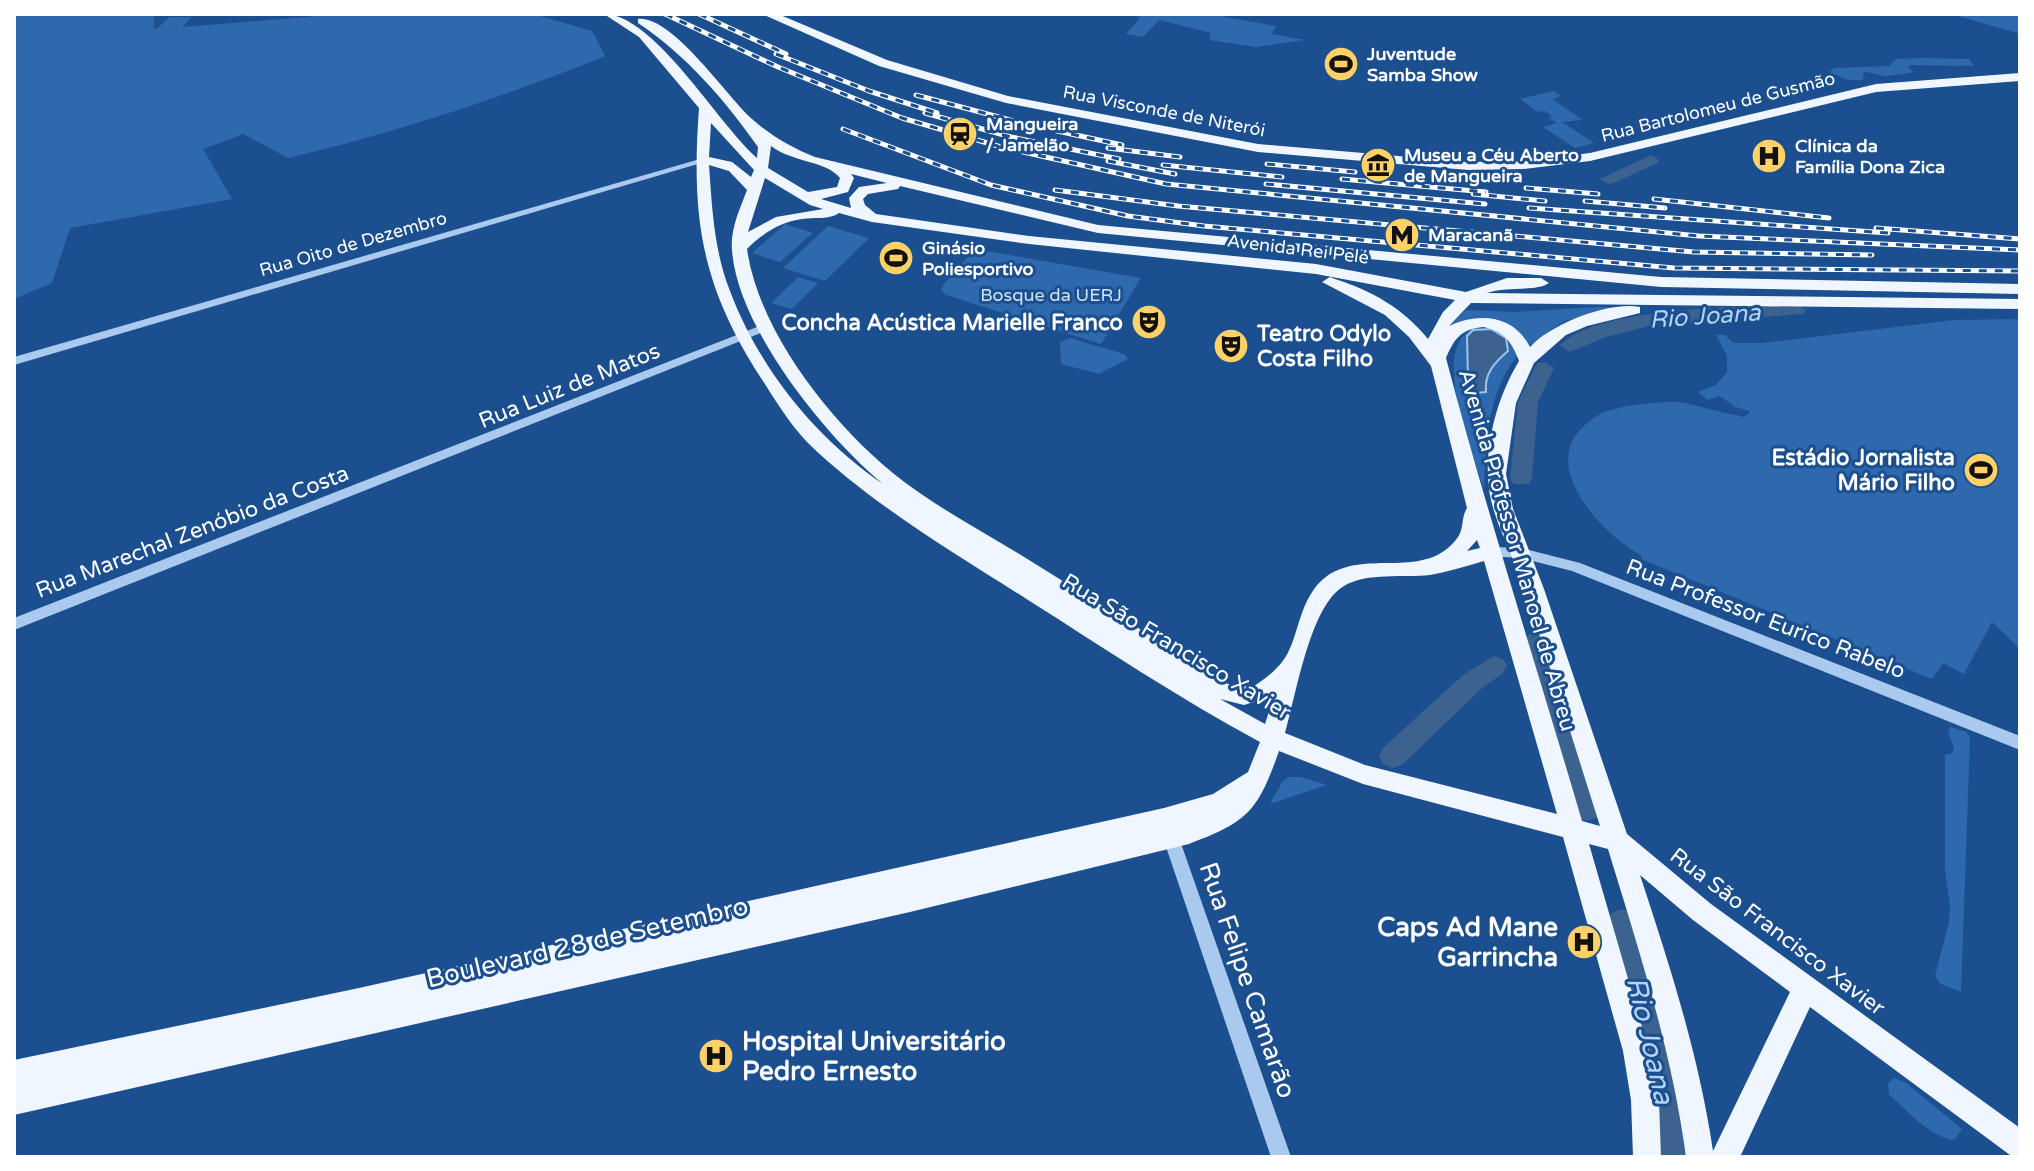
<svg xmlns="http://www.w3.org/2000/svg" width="2034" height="1171" font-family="'Varela Round',sans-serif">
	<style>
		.green { fill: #2e69ad }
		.water { fill: #3c6290; stroke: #9cc4f0; stroke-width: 2 }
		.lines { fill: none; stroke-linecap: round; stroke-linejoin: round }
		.river { fill: #3c6290; fill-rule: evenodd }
		.minor { fill: #a9c9ee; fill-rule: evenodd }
		.major { fill: #f0f6ff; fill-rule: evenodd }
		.rail-casing { stroke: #fff; stroke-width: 5 }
		.rail { stroke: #1b4f8f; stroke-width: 3; stroke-dasharray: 8; stroke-linecap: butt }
		.labels { text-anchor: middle; stroke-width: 6; stroke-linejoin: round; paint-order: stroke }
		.far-poi-label { font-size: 18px; font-weight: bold; fill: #fff; stroke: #1b4f8f; text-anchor: start }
		.far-street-label { font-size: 18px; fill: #fff; stroke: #1b4f8f }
		.far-park-label { font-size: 18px; fill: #cfe3fa; stroke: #1b4f8f }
		.poi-label { font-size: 22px; font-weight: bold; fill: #fff; stroke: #1b4f8f; text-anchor: end }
		.street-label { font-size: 22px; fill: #fff; stroke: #1b4f8f }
		.water-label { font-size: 24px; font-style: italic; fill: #b5d3f5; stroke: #1b4f8f }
		.near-poi-label { font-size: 26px; font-weight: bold; fill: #fff; stroke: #1b4f8f; text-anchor: end }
		.near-street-label { font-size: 26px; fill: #fff; stroke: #1b4f8f }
		.near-water-label { font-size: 28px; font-style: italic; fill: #b5d3f5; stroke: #1b4f8f }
	</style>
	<rect width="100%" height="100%" fill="#1b4f8f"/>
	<path class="green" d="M14 14H155L153 28 157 29 169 17H191L183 27 342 14H533L592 31 605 56C502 98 396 133 288 158L243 134 203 149 232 199 70 228 52 283 14 299Z
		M1120 14H1208L1276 26 1272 34 1304 40 1256 47 1209 40 1211 33 1159 20 1143 37 1126 34 1141 17Z
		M1949 14H2020V34L1951 14Z
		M1919 58 1969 59 1974 66 1911 65 1908 67 1914 72C1905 74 1895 75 1886 76 1879 76 1872 72 1864 72L1863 80H1848L1829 72 1835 68 1889 66 1896 59Z
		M1554 91 1561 96 1552 99 1583 120 1562 122 1594 143 1575 148 1543 127 1557 123 1549 118 1552 116 1545 111 1538 112 1520 99Z
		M785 224 813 233 780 262 752 253Z
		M828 226 869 238 825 281 783 268Z
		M975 249 1141 278 1101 344 946 295 941 290 944 284Z
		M798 277 818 283 792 309 771 303Z
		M1595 307H1620L1564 321 1529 346C1493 322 1489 310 1446 328L1466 310 1516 312Z
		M2020 319V649L1992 622 1964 674 1943 663 1932 679 1641 559 1642 556C1603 535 1537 466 1585 425 1593 418 1601 412 1611 410 1627 405 1669 400 1685 403 1705 407 1725 414 1745 417L1750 411 1735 407 1720 396 1707 400 1698 392 1716 385 1727 372V356L1716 335H1725L1733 343H1763L1954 320Z
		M1477 327 1505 332 1518 355C1487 393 1486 442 1484 490 1473 453 1426 344 1477 327Z
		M1070 338 1124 354 1128 359 1099 374 1061 364 1060 342Z
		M1951 727 1966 732 1970 737 1961 992 1941 984 1935 976 1949 922 1950 905 1945 870V755L1952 753 1954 749 1948 730Z
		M1288 777H1301L1327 785 1270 804 1282 782Z
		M1894 1078 1905 1082 1962 1129 1955 1140C1932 1139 1906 1109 1889 1095L1888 1083Z"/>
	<path class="water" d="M1491 329 1506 338 1508 351C1494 363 1484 374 1486 392L1475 393 1468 378 1467 336 1473 330Z"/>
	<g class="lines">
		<path class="river" d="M1651 155 1659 160 1657 163 1614 183 1608 184 1600 179Z
			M1796 304 1806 310 1803 314 1652 325 1603 338 1570 352 1560 346C1590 308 1747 306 1796 304Z
			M1544 362 1554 368 1538 402 1532 478 1529 484H1513L1510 478 1518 402 1537 363Z
			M1537 632 1546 635 1550 642 1601 809 1597 818 1587 821 1577 818 1573 809 1524 642 1528 635Z
			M1494 656 1503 659 1507 666 1503 673 1481 689 1403 764 1393 768 1383 764 1379 756 1383 748 1463 675Z
			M1622 909 1633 913 1637 923C1659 1000 1681 1077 1690 1157H1656L1643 1068 1607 923 1611 913Z"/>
		<path class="minor" d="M700 159 708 161 14 365V357Z
			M767 323 773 327 771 329 14 630V618Z
			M1491 547 1521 548 1580 563 2020 736V750L1572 571 1521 558 1486 556 1484 552 1486 548Z
			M1169 825 1175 827 1177 832 1291 1157H1271L1161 832 1163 827Z"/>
		<path class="major" d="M604 14C654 14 718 124 757 158L758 147C724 99 687 56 638 23V19C672 15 728 98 752 119 771 136 792 148 815 157L1098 225 1661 277 2020 284V294L1661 287 1098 233 900 186 898 189 868 194 863 199 865 205 876 214 1029 236 1316 264 1466 292 1507 278H1541L1549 283C1536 292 1506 286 1487 293L2020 299V309L1471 303 1449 326C1479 312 1514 315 1530 347 1551 324 1609 301 1640 307V313L1587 326 1566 335 1534 363 1516 403 1506 474 1513 509 1544 589 1627 834 1711 904 2020 1128V1157L2010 1155 1810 1007 1740 1157H1686C1672 1051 1639 951 1608 849L1589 844 1649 1051 1659 1100 1661 1157H1633L1631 1100 1623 1051 1563 837 1363 784 1279 751C1258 811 1248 822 1189 844L910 912 14 1115V1060L359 988 1164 808 1213 794 1248 772 1260 742C1180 699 1104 648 1028 600 956 554 868 502 807 442 789 423 775 400 761 378 701 285 691 218 699 108L639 37ZM711 123 754 170 751 177 732 162 709 157ZM771 146C791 162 827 161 840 178L837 187 808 192 768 168ZM709 165 729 171 747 190C740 209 730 229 732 250 737 327 825 436 883 484 815 438 759 368 730 291 714 251 712 207 709 165ZM851 174 887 183 859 187 849 198 851 208 821 199 848 192 854 178ZM765 178 810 205 823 209 776 217 748 232ZM839 213 872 222 1029 244 1316 274 1455 300 1443 312 1428 339C1403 308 1372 291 1335 279L1330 277 1322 282 1385 315 1409 337 1431 366 1467 508C1461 517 1464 529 1458 537 1426 582 1367 548 1327 576 1297 598 1300 640 1282 662 1275 671 1264 680 1254 686L1228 684C1164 644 1100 604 1037 565 993 537 944 512 903 481 836 430 759 334 747 249 762 234 780 222 802 219 814 217 830 220 839 213ZM1483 327C1504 331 1512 342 1519 361 1499 394 1486 438 1488 478 1489 513 1510 548 1522 582 1549 663 1574 744 1600 826L1582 821C1537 667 1487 514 1446 358 1454 339 1461 329 1483 327ZM1477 540 1480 548 1467 551ZM1484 561 1557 814 1365 765 1285 733C1296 696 1310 605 1344 586 1367 572 1404 578 1430 575 1448 572 1466 566 1484 561ZM1274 696 1265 724 1220 699 1244 705ZM1640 875 1693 920 1790 992 1713 1151C1699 1056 1670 966 1640 875Z
			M762 14H778L887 60 1008 96 1258 144 1468 162 1523 161 1590 153 1876 84 2020 73V81L1876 92 1590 161 1523 169 1468 170 1258 152 1006 103 879 66Z"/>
		<defs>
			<path id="rail" d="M665 14 778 67 902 118 1001 147 1166 184 1699 236 2020 250
				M699 14 786 54
				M776 54 869 91 937 113
				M916 95 1025 124 1122 145
				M925 113 1011 137 1119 159
				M843 129 991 185 1128 216 1204 226 1674 268 2020 271
				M1108 148 1180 157
				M1108 161 1175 174
				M1267 164 1355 172
				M1163 165 1282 177
				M1342 179 1486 192
				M1266 184 1485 204
				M1526 188 1598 194
				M1055 190 1178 206 1694 252 1872 255
				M1473 194 1545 201
				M1654 199 1829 218
				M1585 201 1665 208
				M1529 208 1888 233
				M1876 228 2020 239"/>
		</defs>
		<use href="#rail" class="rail-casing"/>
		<use href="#rail" class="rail"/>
	</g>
	<defs>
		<symbol id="stadium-disc" viewBox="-11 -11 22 22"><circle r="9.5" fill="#ffd166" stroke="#1b4f8f"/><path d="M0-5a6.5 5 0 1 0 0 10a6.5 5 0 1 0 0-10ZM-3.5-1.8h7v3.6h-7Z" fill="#111"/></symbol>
		<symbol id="station-disc" viewBox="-11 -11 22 22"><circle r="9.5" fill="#ffd166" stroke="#1b4f8f"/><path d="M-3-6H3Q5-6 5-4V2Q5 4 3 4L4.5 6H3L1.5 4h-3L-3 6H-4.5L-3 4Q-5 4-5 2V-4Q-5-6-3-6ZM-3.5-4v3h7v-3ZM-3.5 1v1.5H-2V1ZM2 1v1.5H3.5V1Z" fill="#111"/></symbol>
		<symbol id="hospital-disc" viewBox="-11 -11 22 22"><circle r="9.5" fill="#ffd166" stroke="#1b4f8f"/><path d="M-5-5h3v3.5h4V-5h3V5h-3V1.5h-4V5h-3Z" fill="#111"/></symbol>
		<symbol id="museum-disc" viewBox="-11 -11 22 22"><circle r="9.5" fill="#ffd166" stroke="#1b4f8f"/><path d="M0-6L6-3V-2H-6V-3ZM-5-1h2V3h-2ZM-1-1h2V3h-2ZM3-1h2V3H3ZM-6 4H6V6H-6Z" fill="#111"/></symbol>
		<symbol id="metro-disc" viewBox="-11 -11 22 22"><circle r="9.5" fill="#ffd166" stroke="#1b4f8f"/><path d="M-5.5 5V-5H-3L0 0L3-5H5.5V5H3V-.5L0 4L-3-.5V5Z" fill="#111"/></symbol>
		<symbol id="theatre-disc" viewBox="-11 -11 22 22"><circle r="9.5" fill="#ffd166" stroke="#1b4f8f"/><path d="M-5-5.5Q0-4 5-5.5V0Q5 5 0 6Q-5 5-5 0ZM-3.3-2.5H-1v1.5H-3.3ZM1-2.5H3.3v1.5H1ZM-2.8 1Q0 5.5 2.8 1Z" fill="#111"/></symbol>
	</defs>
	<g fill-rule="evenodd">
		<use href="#stadium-disc" x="1321" y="44" width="40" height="40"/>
		<use href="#station-disc" x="940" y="114" width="40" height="40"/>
		<use href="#hospital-disc" x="1749" y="136" width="40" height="40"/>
		<use href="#museum-disc" x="1358" y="145" width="40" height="40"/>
		<use href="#metro-disc" x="1382" y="215" width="40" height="40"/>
		<use href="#stadium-disc" x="876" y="238" width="40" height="40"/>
		<use href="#theatre-disc" x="1129" y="302" width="40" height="40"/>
		<use href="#theatre-disc" x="1211" y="326" width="40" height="40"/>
		<use href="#stadium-disc" x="1961" y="450" width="40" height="40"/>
		<use href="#hospital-disc" x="1564" y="922" width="40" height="40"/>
		<use href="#hospital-disc" x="696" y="1036" width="40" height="40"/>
	</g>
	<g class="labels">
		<g class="far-poi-label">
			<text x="1367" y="60">Juventude<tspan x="1367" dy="21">Samba Show</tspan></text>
			<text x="986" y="130">Mangueira<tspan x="986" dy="21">/ Jamelão</tspan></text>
			<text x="1795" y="152">Clínica da<tspan x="1795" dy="21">Família Dona Zica</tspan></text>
			<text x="1404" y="161">Museu a Céu Aberto<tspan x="1404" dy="21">de Mangueira</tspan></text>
			<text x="1428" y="241">Maracanã</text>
			<text x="922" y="254">Ginásio<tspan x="922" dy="21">Poliesportivo</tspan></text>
		</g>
		<g class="far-street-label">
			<text transform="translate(1718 107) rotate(-14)" y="6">Rua Bartolomeu de Gusmão</text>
			<text transform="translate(1164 111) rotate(11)" y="6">Rua Visconde de Niterói</text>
			<text transform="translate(353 244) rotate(-16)" y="6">Rua Oito de Dezembro</text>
			<text transform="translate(1298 249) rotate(7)" y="6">Avenida Rei Pelé</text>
		</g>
		<g class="far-park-label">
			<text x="1051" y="301">Bosque da UERJ</text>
		</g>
		<g class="poi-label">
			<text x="1123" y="330">Concha Acústica Marielle Franco</text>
			<text x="1257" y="341" text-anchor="start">Teatro Odylo<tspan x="1257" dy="25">Costa Filho</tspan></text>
			<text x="1955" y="465">Estádio Jornalista<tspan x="1955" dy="25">Mário Filho</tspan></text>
		</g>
		<g class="street-label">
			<text transform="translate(569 385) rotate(-22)" y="8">Rua Luiz de Matos</text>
			<text transform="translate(192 531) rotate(-21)" y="8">Rua Marechal Zenóbio da Costa</text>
			<text transform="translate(1518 550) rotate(74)" y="8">Avenida Professor Manoel de Abreu</text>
			<text transform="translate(1766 618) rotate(21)" y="8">Rua Professor Eurico Rabelo</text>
			<text transform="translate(1177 646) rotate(31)" y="8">Rua São Francisco Xavier</text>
			<text transform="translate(1778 931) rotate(37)" y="8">Rua São Francisco Xavier</text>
		</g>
		<g class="water-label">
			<text transform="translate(1705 316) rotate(-4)" y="8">Rio Joana</text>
		</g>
		<g class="near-poi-label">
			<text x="1558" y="936">Caps Ad Mane<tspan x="1558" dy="30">Garrincha</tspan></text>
			<text x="742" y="1050" text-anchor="start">Hospital Universitário<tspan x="742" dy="30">Pedro Ernesto</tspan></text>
		</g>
		<g class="near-street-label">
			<text transform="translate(587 942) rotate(-13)" y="9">Boulevard 28 de Setembro</text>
			<text transform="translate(1248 980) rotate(71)" y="9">Rua Felipe Camarão</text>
		</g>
		<g class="near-water-label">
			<text transform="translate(1651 1040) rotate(77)" y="10">Rio Joana</text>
		</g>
	</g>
	<rect width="2034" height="1171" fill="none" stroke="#ffffff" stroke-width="32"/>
</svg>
